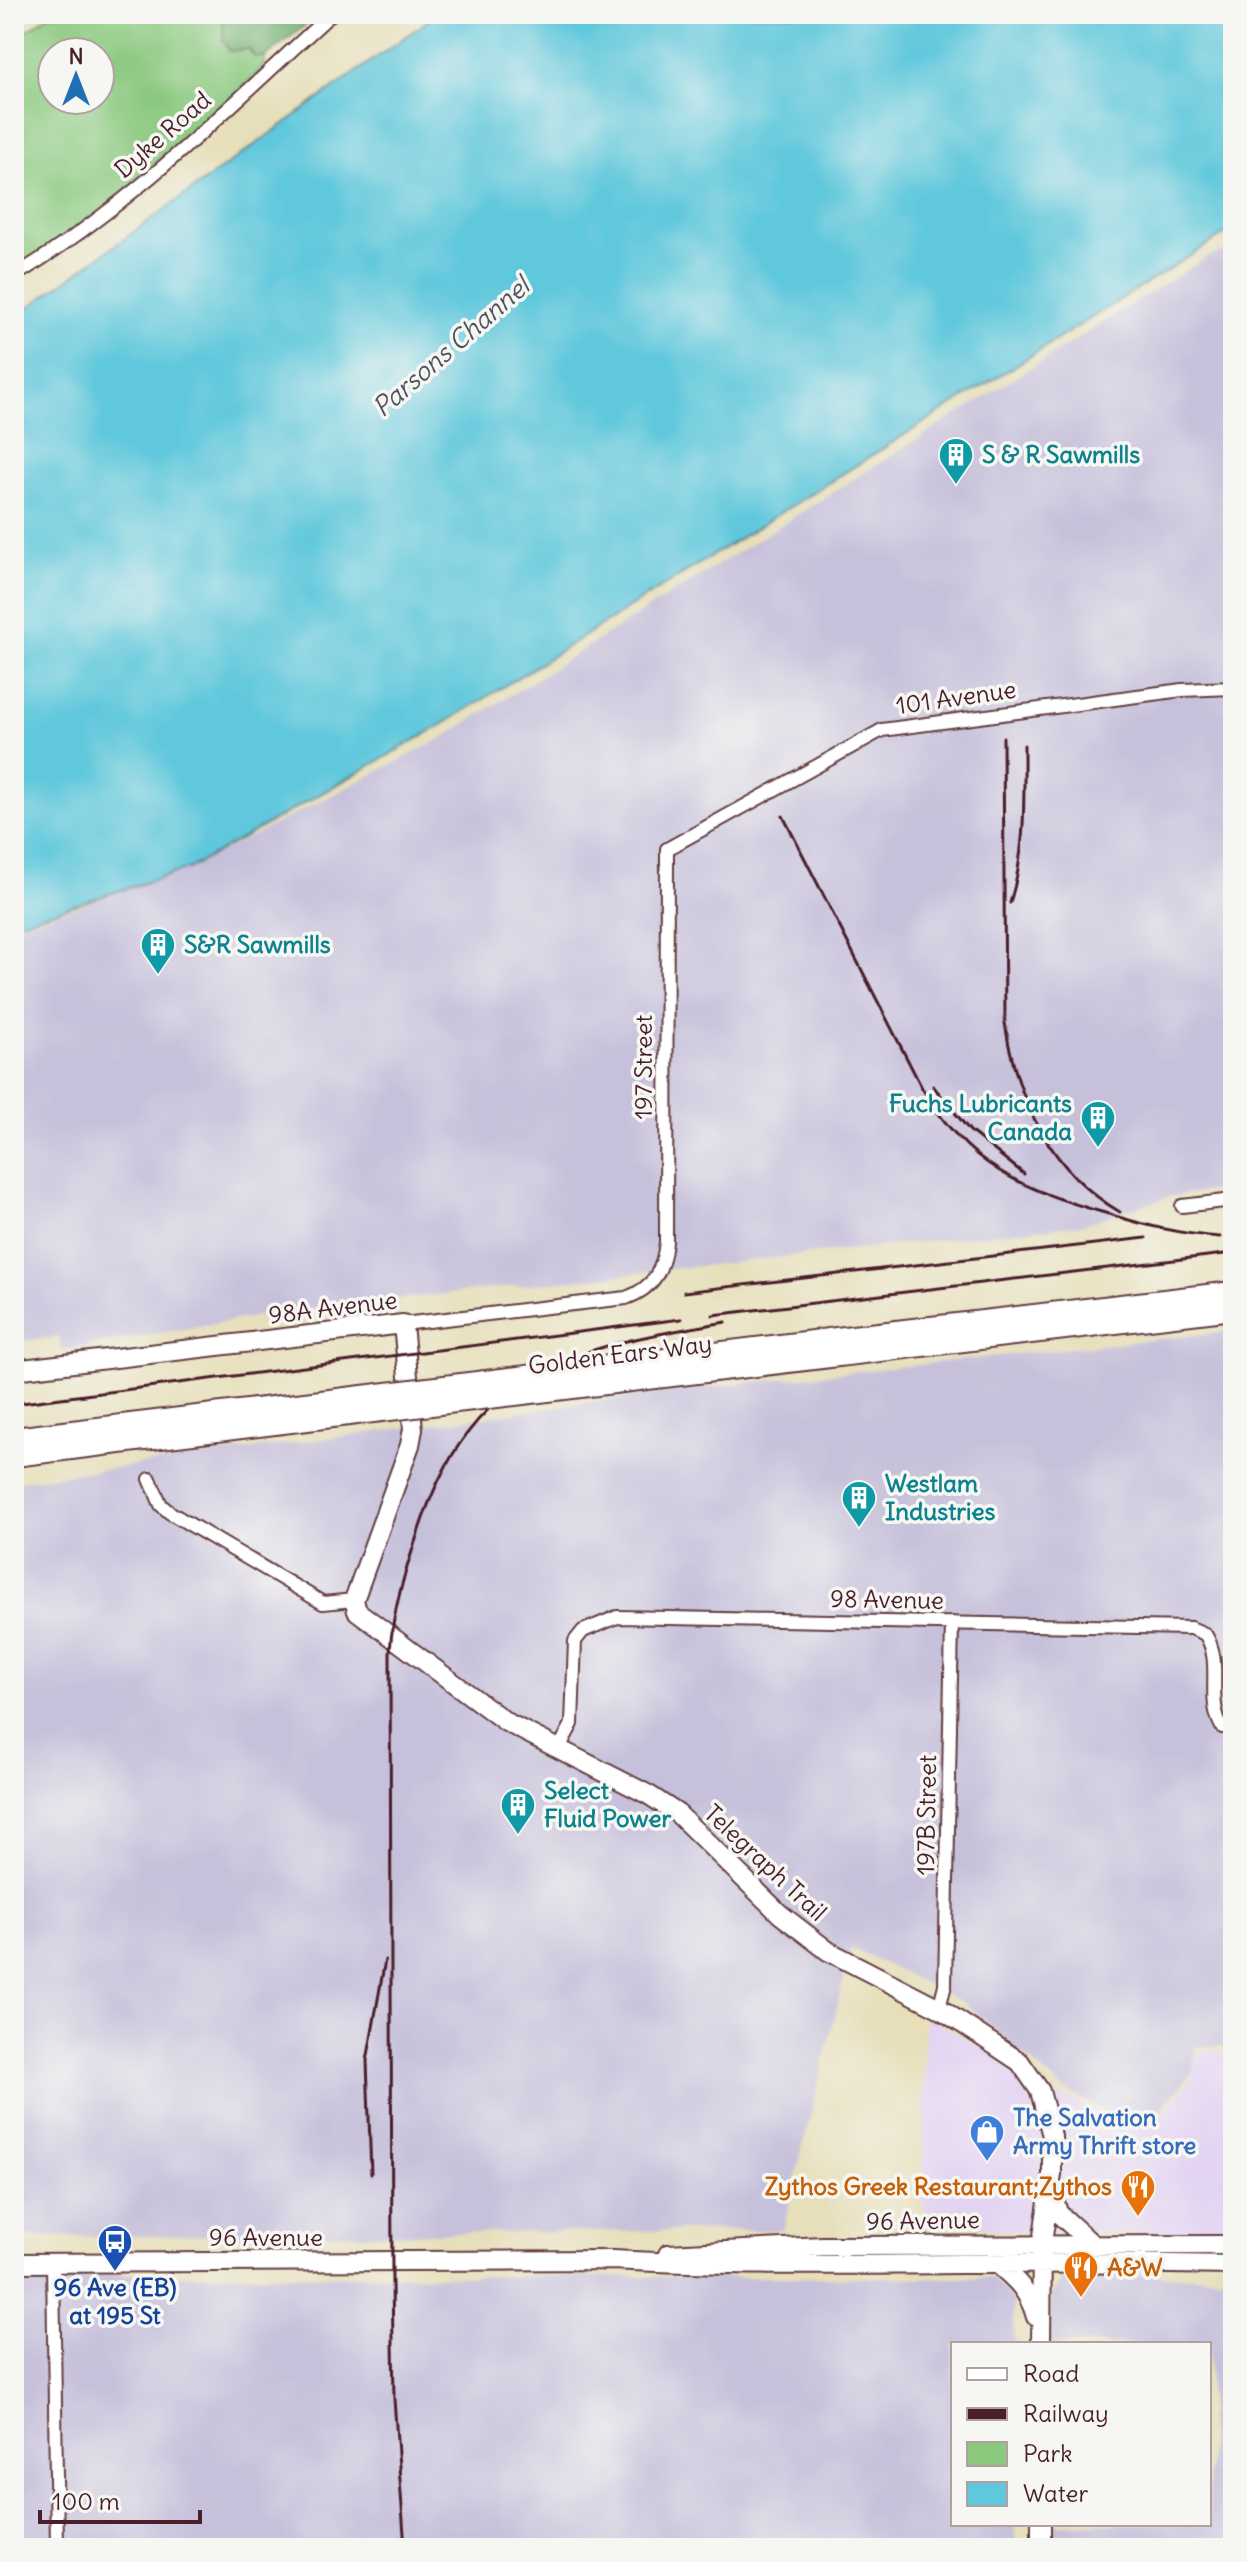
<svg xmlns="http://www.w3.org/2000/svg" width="1247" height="2562" font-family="Delius,sans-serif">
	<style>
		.built { fill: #e3d3f2 }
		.industrial { fill: #c6c0da }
		.green { fill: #8bc97f; stroke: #6a7455; stroke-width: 2; fill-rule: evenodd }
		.forest { fill: #70ad6e; stroke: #5d664c; stroke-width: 2 }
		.water { fill: #60c8dc; stroke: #557484; stroke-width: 2 }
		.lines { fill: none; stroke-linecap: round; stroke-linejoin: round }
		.street-casing { stroke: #623c40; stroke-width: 16 }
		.secondary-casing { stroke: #623c40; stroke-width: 22 }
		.highway-casing { stroke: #623c40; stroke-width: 26 }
		.street { stroke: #fff; stroke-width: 12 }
		.secondary { stroke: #fff; stroke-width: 18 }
		.highway { stroke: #fff; stroke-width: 22 }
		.rail { stroke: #4a1f2b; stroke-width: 3 }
		.highway-bridge-casing { stroke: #623c40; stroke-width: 26; stroke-linecap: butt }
		.highway-bridge { stroke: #fff; stroke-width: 22 }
		.labels { text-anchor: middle; stroke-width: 7; stroke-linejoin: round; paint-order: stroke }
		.street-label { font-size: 24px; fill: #4a1f2b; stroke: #f6f6f2 }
		.culture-label { font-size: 24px; font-weight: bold; fill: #0d838f; stroke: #f6f6f2; text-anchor: start }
		.shop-label { font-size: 24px; font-weight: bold; fill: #366cbe; stroke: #f6f6f2; text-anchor: start }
		.food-label { font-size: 24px; font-weight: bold; fill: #c56008; stroke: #f6f6f2; text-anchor: end }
		.transit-label { font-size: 24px; font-weight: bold; fill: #164399; stroke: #f6f6f2 }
		.water-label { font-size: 26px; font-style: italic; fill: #515260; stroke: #f6f6f2 }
	</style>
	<rect width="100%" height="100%" fill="#f6f6f2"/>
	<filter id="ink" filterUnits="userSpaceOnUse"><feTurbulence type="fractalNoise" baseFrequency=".0125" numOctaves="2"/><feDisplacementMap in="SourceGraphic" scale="16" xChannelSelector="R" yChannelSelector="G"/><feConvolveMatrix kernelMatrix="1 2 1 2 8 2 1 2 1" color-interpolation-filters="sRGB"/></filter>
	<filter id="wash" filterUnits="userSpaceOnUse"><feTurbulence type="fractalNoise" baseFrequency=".006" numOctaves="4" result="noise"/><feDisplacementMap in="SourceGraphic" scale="32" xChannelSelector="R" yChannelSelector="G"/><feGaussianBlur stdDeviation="1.8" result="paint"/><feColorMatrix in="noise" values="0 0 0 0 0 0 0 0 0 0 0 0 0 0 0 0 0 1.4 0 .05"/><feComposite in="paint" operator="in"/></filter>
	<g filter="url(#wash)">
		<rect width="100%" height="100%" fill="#e7dfba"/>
		<path class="built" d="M925 2014 1060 2096 1149 2130 1190 2080 1200 2051H1233V2235L1002 2231 923 2211Z"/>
		<path class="industrial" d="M1233 247V1188L1171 1196 1084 1224 282 1312 61 1350 60 1337 14 1342V927L188 869 439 740 1206 258Z
			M1233 1331V2046L1195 2047 1193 2071 1144 2129 1064 2090 963 2002 851 1948 783 2230 14 2237V1482L671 1391Z
			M1083 2273 1233 2277V2548H1049V2524H1209V2344H1051V2295L1067 2275Z
			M14 2274 993 2278 1013 2301 1014 2344H953V2524H1015V2548H14Z"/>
		<path class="green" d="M51 14H223L254 57H265L263 67 251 80 104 210 14 271V40ZM52 52H100V100H52Z"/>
		<path class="forest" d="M223 14H319L265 57H254L250 49 229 51 223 39Z"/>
		<path class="water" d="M437 14H1233V229L442 725 188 869 14 924V318Z"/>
	</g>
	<g filter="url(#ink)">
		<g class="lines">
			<defs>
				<path id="street" d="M14 276C132 205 230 106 331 14
					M1182 1206 1233 1200
					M403 1324 626 1298C654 1288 663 1270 666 1242L667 849 882 730 1182 690 1233 688
					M150 1479 161 1505 169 1512 323 1603 354 1600
					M558 1750 572 1724 575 1641 583 1631 617 1617 1191 1628 1205 1634C1224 1662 1205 1698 1222 1727
					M939 2008 945 1985 952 1623
					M53 2263 57 2548"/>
				<path id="secondary" d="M14 1370 403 1324 413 1429 410 1445 354 1600 357 1611 506 1722 649 1795 678 1814 780 1914 828 1951 939 2008 1020 2062 1040 2091 1052 2136V2174L1042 2243 1041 2344
					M1052 2191 1058 2213 1092 2244
					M668 2254 823 2246 1233 2245
					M995 2262C1016 2279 1029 2291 1036 2317
					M14 2263 614 2260C820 2271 1027 2259 1233 2265
					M1041 2548V2524"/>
				<path id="highway" d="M853 1337 1233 1293
					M855 1353 1233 1308
					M14 1439 305 1404
					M14 1455 307 1419"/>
			</defs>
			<use href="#street" class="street-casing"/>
			<use href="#secondary" class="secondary-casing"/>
			<use href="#highway" class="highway-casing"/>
			<use href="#street" class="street"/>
			<use href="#secondary" class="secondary"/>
			<use href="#highway" class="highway"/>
			<path class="rail" d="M1003 737 1005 1023C1016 1099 1051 1172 1120 1212
				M783 816 922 1088C967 1166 1022 1189 1105 1213 1144 1225 1179 1234 1220 1237
				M1010 903C1026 851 1024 800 1024 745
				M933 1086 970 1131 1024 1174
				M684 1292 1146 1238
				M713 1315 1233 1253
				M14 1404 681 1319
				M371 2174 367 2061 385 1960
				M405 2548 394 2399 392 2283 390 1651C393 1609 405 1572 418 1533 471 1368 570 1348 726 1322"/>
			<defs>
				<path id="highway-bridge" d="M305 1404 853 1337
					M307 1419 855 1353"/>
			</defs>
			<use href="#highway-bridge" class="highway-bridge-casing"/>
			<use href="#highway-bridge" class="highway-bridge"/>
		</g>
	</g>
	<defs>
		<symbol id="building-pin" viewBox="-11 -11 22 30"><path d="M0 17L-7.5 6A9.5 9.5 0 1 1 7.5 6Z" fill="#0f9aa8" stroke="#f6f6f2"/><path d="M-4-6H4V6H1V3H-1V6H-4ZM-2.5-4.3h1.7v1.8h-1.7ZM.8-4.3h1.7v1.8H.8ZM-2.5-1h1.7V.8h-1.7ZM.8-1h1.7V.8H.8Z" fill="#fff"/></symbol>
		<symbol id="shop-pin" viewBox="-11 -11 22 30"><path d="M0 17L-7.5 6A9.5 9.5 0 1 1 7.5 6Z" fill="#3f7fe0" stroke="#f6f6f2"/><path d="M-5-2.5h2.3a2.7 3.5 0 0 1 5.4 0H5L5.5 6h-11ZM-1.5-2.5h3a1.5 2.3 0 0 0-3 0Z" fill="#fff"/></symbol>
		<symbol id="restaurant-pin" viewBox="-11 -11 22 30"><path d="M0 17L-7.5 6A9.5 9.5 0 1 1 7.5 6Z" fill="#e8710a" stroke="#f6f6f2"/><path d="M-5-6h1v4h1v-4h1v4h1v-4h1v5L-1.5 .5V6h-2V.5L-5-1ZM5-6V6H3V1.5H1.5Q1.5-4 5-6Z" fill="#fff"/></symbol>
		<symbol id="bus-pin" viewBox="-11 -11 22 30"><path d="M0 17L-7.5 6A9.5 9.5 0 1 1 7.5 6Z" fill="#1a4fb4" stroke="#f6f6f2"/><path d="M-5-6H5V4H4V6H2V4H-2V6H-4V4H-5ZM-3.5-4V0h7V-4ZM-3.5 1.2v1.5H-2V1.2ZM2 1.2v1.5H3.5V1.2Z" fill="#fff"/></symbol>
	</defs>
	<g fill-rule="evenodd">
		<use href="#building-pin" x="936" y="435" width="40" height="54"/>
		<use href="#building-pin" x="138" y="925" width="40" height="54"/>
		<use href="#building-pin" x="1078" y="1098" width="40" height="54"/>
		<use href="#building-pin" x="839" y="1478" width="40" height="54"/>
		<use href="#building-pin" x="498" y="1785" width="40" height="54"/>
		<use href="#shop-pin" x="967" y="2112" width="40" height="54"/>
		<use href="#restaurant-pin" x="1118" y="2167" width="40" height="54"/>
		<use href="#bus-pin" x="95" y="2222" width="40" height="54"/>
		<use href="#restaurant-pin" x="1061" y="2248" width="40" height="54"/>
	</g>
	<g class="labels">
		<g class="street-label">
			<text transform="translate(163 135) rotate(-41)" y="8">Dyke Road</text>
			<text transform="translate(956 698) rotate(-8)" y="8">101 Avenue</text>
			<text transform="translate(644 1067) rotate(-90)" y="8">197 Street</text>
			<text transform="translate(333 1308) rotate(-7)" y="8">98A Avenue</text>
			<text transform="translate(620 1355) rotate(-7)" y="8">Golden Ears Way</text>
			<text transform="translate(887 1600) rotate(1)" y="8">98 Avenue</text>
			<text transform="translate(927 1815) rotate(-89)" y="8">197B Street</text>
			<text transform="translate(765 1863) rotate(43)" y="8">Telegraph Trail</text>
			<text transform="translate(923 2221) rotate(-1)" y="8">96 Avenue</text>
			<text x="266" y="2246">96 Avenue</text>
		</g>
		<g class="culture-label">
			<text x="982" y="463">S &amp; R Sawmills</text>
			<text x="184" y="953">S&amp;R Sawmills</text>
			<text x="1072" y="1112" text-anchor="end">Fuchs Lubricants<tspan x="1072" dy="28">Canada</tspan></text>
			<text x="885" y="1492">Westlam<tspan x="885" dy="28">Industries</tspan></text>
			<text x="544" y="1799">Select<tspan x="544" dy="28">Fluid Power</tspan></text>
		</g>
		<g class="shop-label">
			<text x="1013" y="2126">The Salvation<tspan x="1013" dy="28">Army Thrift store</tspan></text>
		</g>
		<g class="food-label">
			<text x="1112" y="2195">Zythos Greek Restaurant;Zythos</text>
			<text x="1107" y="2276" text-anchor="start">A&amp;W</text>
		</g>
		<g class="transit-label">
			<text x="115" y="2296">96 Ave (EB)<tspan x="115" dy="28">at 195 St</tspan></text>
		</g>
		<g class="water-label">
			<text transform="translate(451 347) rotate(-41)" y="9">Parsons Channel</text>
		</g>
	</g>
	<rect width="1247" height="2562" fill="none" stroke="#f6f6f2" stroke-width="48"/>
	<rect x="951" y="2342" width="260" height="184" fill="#f6f6f2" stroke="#b1a0a2" stroke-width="2"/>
	<rect x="967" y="2368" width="40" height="12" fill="#ffffff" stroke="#b1a0a2" stroke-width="2"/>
	<text x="1023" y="2382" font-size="24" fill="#4a1f2b">Road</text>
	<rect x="967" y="2408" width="40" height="12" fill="#4a1f2b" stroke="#b1a0a2" stroke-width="2"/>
	<text x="1023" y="2422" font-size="24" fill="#4a1f2b">Railway</text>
	<rect x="967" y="2442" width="40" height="24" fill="#8bc97f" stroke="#b1a0a2" stroke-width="2"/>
	<text x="1023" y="2462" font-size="24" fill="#4a1f2b">Park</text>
	<rect x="967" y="2482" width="40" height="24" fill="#60c8dc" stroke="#b1a0a2" stroke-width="2"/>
	<text x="1023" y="2502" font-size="24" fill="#4a1f2b">Water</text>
	<g transform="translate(76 76)"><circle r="38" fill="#f6f6f2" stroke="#b1a0a2" stroke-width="2"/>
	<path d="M0-6L14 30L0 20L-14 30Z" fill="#1f6fb2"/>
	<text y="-12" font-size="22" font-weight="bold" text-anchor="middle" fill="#4a1f2b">N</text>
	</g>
	<path d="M40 2510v12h160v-12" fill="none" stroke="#4a1f2b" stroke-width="4"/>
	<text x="52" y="2510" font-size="24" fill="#4a1f2b" stroke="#f6f6f2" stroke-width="6" paint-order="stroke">100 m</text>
</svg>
